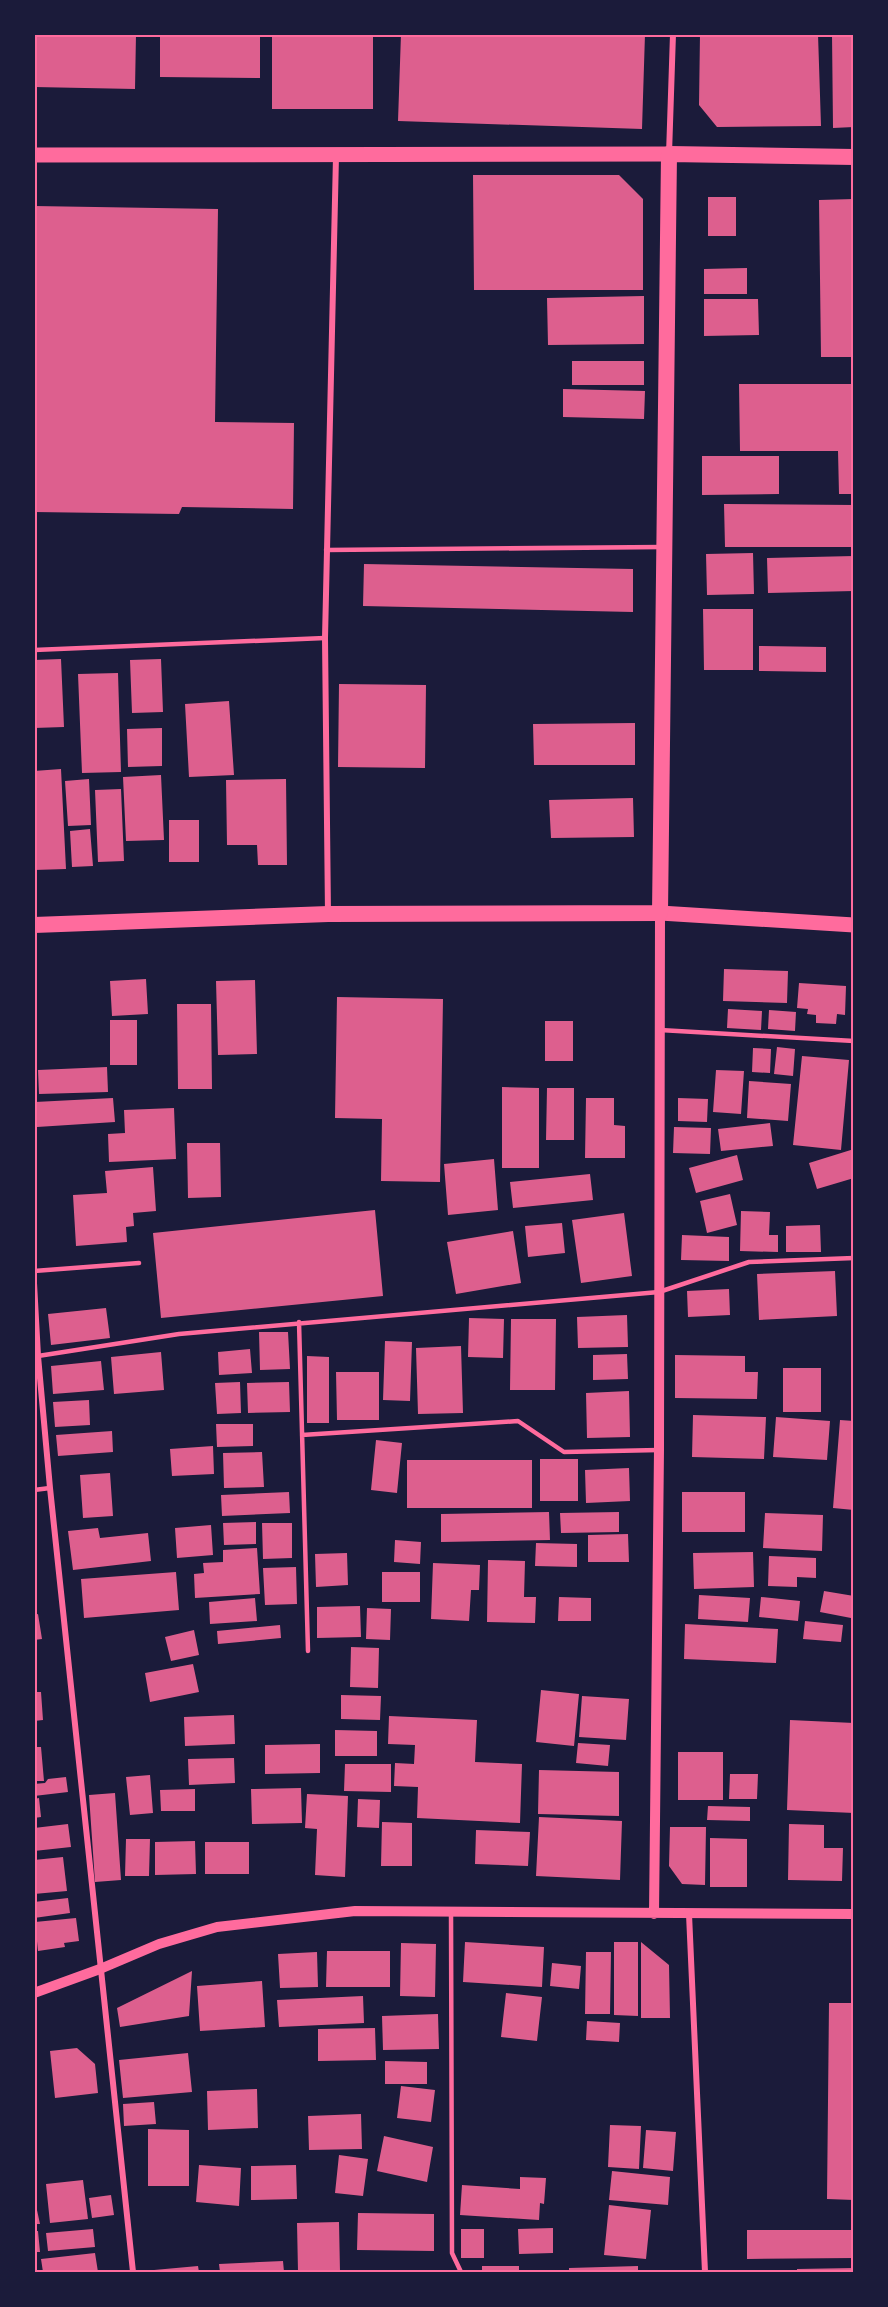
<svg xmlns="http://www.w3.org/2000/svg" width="888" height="2307" font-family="'Titillium Web',sans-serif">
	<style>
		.building { fill: #dd5f8e }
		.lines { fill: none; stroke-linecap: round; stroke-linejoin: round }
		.service { stroke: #ff6b9d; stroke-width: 4.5 }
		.minor { stroke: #ff6b9d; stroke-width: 6 }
		.tertiary { stroke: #ff6b9d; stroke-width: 10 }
		.primary { stroke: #ff6b9d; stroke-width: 15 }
		.trunk { stroke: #ff6b9d; stroke-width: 16 }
		.neatline { fill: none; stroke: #ff6b9d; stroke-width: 2 }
	</style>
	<rect width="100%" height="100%" fill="#1b1b3a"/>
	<path class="building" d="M34 34H136L135 89 34 87Z
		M160 34H260V78L160 77Z
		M272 34H373V109H272Z
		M401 34H645L642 129 398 121Z
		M700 34H818L821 126 717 127 699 105Z
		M832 34H854V127L833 128Z
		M473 175H619L643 199V290H474Z
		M708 197H736V236H708Z
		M854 199V357H821L819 200Z
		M34 206 218 209 215 422 294 423 293 509 182 507 179 514 34 512Z
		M747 268V294H704V269Z
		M644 296V344L548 345 547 298Z
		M704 299H758L759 335 704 336Z
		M572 361H644V385H572Z
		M739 384H854V494H839L838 451H740Z
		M563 389 645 391 644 419 563 417Z
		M702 456H779V494L702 495Z
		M724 504 854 505V547H725Z
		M753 553 754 594 707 595 706 554Z
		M854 556V591L768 593 767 558Z
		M364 564 633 569V612L363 606Z
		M703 609H753V670H704Z
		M759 646 826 647V672L759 671Z
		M61 659 64 727 34 728V660Z
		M161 659 163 712 132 713 130 660Z
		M118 673 121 772 82 773 78 674Z
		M339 684 426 685 425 768 338 767Z
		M229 701 234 775 189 777 185 704Z
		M635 723V765H534L533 724Z
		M162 728V766L128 767 127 729Z
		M61 769 66 869 34 870V771Z
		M161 775 164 840 126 841 123 777Z
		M89 779 91 825 68 826 65 781Z
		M286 779 287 865H258L257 845H227L226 780Z
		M121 789 124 861 98 862 95 790Z
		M633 798 634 837 551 838 549 800Z
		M169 820H199V862H169Z
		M90 829 93 866 72 867 70 831Z
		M724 969 788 971 787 1003 723 1001Z
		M146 979 148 1014 112 1016 110 981Z
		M255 980 257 1054 218 1055 216 981Z
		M799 983 846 986 845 1015 837 1014 836 1024 816 1023V1015L807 1014 808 1009 797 1008Z
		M337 997 443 999 440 1182 381 1181 382 1119 335 1118Z
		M177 1004H211L212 1089H178Z
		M728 1009 762 1011 761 1030 727 1028Z
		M769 1010 796 1012 795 1031 768 1029Z
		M110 1020H137V1065H110Z
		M545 1021H573V1061H545Z
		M777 1047 795 1049 793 1076 774 1074Z
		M753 1048 771 1049 770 1073 752 1072Z
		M802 1056 849 1060 841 1150 793 1145Z
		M107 1067 108 1092 39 1094 38 1070Z
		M716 1070 744 1071 741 1114 713 1112Z
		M749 1081 791 1084 788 1121 747 1118Z
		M502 1087 539 1088V1168H502Z
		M547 1088H574V1140H546Z
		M113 1098 115 1122 37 1127 35 1102Z
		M586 1098H614V1125L625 1126V1158H585Z
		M678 1098 708 1099 707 1122 678 1121Z
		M174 1108 176 1159 109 1162 108 1134 125 1133 124 1110Z
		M770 1123 773 1146 721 1151 718 1129Z
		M674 1127 711 1128 710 1154 673 1153Z
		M187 1143H220L221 1197 188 1198Z
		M854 1149V1178L817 1189 809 1163Z
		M737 1155 743 1180 696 1193 689 1168Z
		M494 1159 498 1210 448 1215 444 1164Z
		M153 1167 156 1211 133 1213 134 1226 126 1227 127 1242 76 1246 73 1195 107 1193 105 1171Z
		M590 1174 593 1200 513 1208 510 1182Z
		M730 1194 737 1225 707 1233 700 1201Z
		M375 1210 383 1296 161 1318 153 1233Z
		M741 1211 770 1212 769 1235H778V1252L740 1251Z
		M624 1213 632 1276 581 1283 572 1220Z
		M562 1223 565 1253 528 1257 525 1226Z
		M820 1225 821 1252H786V1226Z
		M513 1231 521 1283 456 1294 447 1242Z
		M682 1235 729 1237V1261L681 1260Z
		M835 1271 837 1316 759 1320 757 1274Z
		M729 1289 730 1315 688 1317 687 1291Z
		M106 1308 110 1338 51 1345 48 1314Z
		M627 1315 628 1347 578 1348 577 1317Z
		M469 1318 504 1319 503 1358 468 1357Z
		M511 1319H556L555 1390H510Z
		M259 1332H288L290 1369 260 1370Z
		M385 1341 412 1342 410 1401 383 1400Z
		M461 1346 463 1413 418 1414 416 1348Z
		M250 1349 252 1373 219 1375 218 1352Z
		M161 1352 164 1390 114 1394 111 1357Z
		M627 1354 628 1379 593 1380V1355Z
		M675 1355 745 1356V1372H758L757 1399 675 1398Z
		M307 1356 329 1357V1423H307Z
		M101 1361 104 1390 53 1394 51 1366Z
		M783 1368H821V1412H783Z
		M336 1372H379V1420H337Z
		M240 1382 241 1413 217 1414 215 1383Z
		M289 1382 290 1412 248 1413 247 1383Z
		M629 1391 630 1437 587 1438 586 1393Z
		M89 1400 90 1425 55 1427 53 1402Z
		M693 1415 766 1417 764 1459 692 1457Z
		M776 1417 830 1421 827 1460 773 1457Z
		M840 1420 854 1421V1510L833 1508Z
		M216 1424H253V1446L217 1447Z
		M112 1431 113 1452 58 1456 56 1435Z
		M376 1440 402 1443 397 1493 371 1490Z
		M213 1446 214 1474 172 1476 170 1449Z
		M262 1452 264 1487 224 1488 223 1453Z
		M540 1459H578V1501H540Z
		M407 1460H532V1508H407Z
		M629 1468 630 1501 586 1503 585 1470Z
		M110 1473 113 1516 83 1518 80 1475Z
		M289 1492 290 1513 222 1516 221 1495Z
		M682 1492H745V1532H682Z
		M549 1512 550 1540 441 1542V1514Z
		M619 1512V1532L561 1533 560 1513Z
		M765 1513 823 1515 822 1551 763 1548Z
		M256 1522V1544L224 1545 223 1523Z
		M262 1523H292V1558L263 1559Z
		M211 1525 213 1555 177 1558 175 1528Z
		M98 1528 100 1538 148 1533 151 1561 73 1570 68 1531Z
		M628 1534 629 1562H588V1535Z
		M395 1540 421 1542 420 1564 394 1562Z
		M536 1543 577 1544V1567L535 1566Z
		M257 1548 260 1594 195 1598 194 1574 204 1573 203 1563 223 1562V1550Z
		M753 1552 754 1587 694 1589 693 1553Z
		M347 1553 348 1585 316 1587 315 1554Z
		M769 1556 816 1558V1578L797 1577V1587L768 1586Z
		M488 1560 525 1561 524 1597H536L535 1623 487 1622Z
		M433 1563 480 1565 479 1590H471L469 1621 431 1619Z
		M296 1567 297 1604 265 1605 263 1568Z
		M176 1572 179 1610 84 1618 81 1579Z
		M382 1572H420V1602H382Z
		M824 1591 854 1596 851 1618 820 1612Z
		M699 1595 750 1598 748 1622 698 1619Z
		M559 1597 591 1598V1621H558Z
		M761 1597 800 1601 798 1621 759 1617Z
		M255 1598 257 1621 210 1624 209 1602Z
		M360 1606 361 1637 317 1638V1607Z
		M367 1608 391 1609 390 1640 366 1639Z
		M38 1614 42 1639 34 1640V1615Z
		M805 1621 843 1625 841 1642 803 1639Z
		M685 1624 778 1629 776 1663 684 1659Z
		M280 1625 281 1638 218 1644 217 1631Z
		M194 1630 199 1655 171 1661 165 1637Z
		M351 1647 379 1648 378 1688 350 1687Z
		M193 1664 199 1692 150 1702 145 1673Z
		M541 1690 579 1694 574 1746 536 1742Z
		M34 1692H41L43 1720 34 1721Z
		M341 1695 381 1696 380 1720 341 1719Z
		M582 1696 629 1699 626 1740 579 1737Z
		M234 1715 235 1744 185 1746 184 1717Z
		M389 1716 477 1720 475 1762 522 1764 520 1823 417 1818 418 1787 394 1786 395 1763 414 1764 415 1745 388 1744Z
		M790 1720 854 1723V1813L787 1810Z
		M335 1730 377 1731V1756H335Z
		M578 1743 610 1745 608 1766 576 1763Z
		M320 1744V1773L265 1774V1745Z
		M34 1747H41L44 1781H34Z
		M678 1752H723V1800H678Z
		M234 1758 235 1783 189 1785 188 1759Z
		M345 1764H391V1792L344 1791Z
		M539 1770 619 1772V1816L538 1814Z
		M730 1774H758L757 1799H729Z
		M150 1775 153 1813 130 1815 126 1777Z
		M66 1777 68 1792 34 1796V1784L45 1783 48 1779Z
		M301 1788 302 1823 252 1824 251 1789Z
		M195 1789V1811H161L160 1790Z
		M115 1793 121 1880 95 1882 89 1795Z
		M307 1794 348 1796 345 1877 315 1875 317 1829 305 1828Z
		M39 1798 41 1817 34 1818V1799Z
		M358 1799 380 1800 379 1828 357 1827Z
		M708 1806 750 1807V1821L707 1820Z
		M539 1817 622 1821 620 1880 536 1876Z
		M382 1822 412 1823V1866H381Z
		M68 1824 71 1847 34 1851V1828Z
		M789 1824 824 1825V1848H843L842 1881 788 1880Z
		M670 1827H706L705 1885 682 1884 669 1866Z
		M476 1830 530 1832 528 1866 475 1864Z
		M710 1838 747 1839V1887H710Z
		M126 1839H150L149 1876H125Z
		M195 1841 196 1874 155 1875V1842Z
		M205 1842H249V1874H205Z
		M63 1857 67 1891 34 1894V1860Z
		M68 1898 70 1913 34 1918V1902Z
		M76 1918 79 1941 64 1943 65 1947 38 1951 35 1922Z
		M465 1942 544 1947 542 1987 463 1982Z
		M614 1942H638V2016L614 2015Z
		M641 1942 669 1965 670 2018H641Z
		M401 1943 436 1944 435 1997 400 1996Z
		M327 1951H390V1987H326Z
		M317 1952 318 1987 280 1988 278 1954Z
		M586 1952H611L610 2014H585Z
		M552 1963 581 1966 579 1989 550 1986Z
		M192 1971 189 2016 120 2027 117 2008Z
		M262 1981 265 2027 200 2031 197 1986Z
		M506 1993 542 1997 537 2041 501 2037Z
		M363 1996 364 2023 279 2027 277 2000Z
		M829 2003H854V2200L827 2199Z
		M438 2014 439 2049 383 2050 382 2016Z
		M587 2021 620 2023 619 2042 586 2040Z
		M375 2028 376 2060 318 2061V2029Z
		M77 2048 95 2064 98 2093 55 2098 50 2051Z
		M188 2053 192 2092 123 2098 119 2060Z
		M385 2061 427 2062V2084H385Z
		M401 2086 435 2090 431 2122 397 2118Z
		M257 2089 258 2128 208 2130 207 2091Z
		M154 2102 156 2124 124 2126 123 2104Z
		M361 2114 362 2149 309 2150 308 2116Z
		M610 2125 641 2126 639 2169 608 2167Z
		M148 2129 189 2130V2186H148Z
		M646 2130 676 2132 673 2171 643 2168Z
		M384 2136 433 2147 427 2182 377 2171Z
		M339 2155 368 2159 363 2196 335 2193Z
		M199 2165 241 2168 239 2206 196 2202Z
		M296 2165 297 2199 251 2200V2166Z
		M612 2171 670 2177 668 2205 609 2200Z
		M520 2177 546 2178 544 2204 540 2203 539 2220 460 2215 462 2185 520 2189Z
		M83 2180 88 2219 50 2223 46 2184Z
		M111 2195 114 2215 92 2218 89 2198Z
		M34 2196 40 2224H34Z
		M609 2205 651 2210 646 2259 604 2255Z
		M358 2213 434 2214V2251L357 2250Z
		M339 2222 340 2272H298L297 2223Z
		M553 2228V2253L519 2254 518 2229Z
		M93 2229 95 2247 48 2251 46 2233Z
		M461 2229H484V2258H461Z
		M747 2230H854V2258L747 2259Z
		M34 2231H38L40 2252H34Z
		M95 2253 98 2272H43L41 2259Z
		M283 2261 284 2272H220L219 2264Z
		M198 2266 199 2272H154V2270Z
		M482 2266H519V2272H482Z
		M638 2266V2272H569V2268Z
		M854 2268V2272H797V2269Z"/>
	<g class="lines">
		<path class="service" d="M326 550 662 547
			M34 650 325 638
			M660 1030 854 1041
			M34 1271 139 1263
			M299 1322 308 1651
			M38 1356 179 1334 659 1292 749 1262 854 1258
			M302 1435 518 1421 564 1452 659 1450
			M34 1490 50 1488
			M451 1911 452 2253 461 2272"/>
		<path class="minor" d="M669 154 673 34
			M328 914 325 638 336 156
			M34 1283 38 1356 50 1488 133 2272
			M689 1914 705 2272"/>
		<path class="tertiary" d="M654 1914 659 1450 660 913
			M34 1993 100 1969 159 1944 217 1927 355 1911 854 1914"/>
		<path class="primary" d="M34 155 669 154
			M660 913 854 925"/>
		<path class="trunk" d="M34 925 328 914 660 913 669 154 854 157"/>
	</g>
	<rect width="888" height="2307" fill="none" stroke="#1b1b3a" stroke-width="72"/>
	<rect x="36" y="36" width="816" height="2235" class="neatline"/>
</svg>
